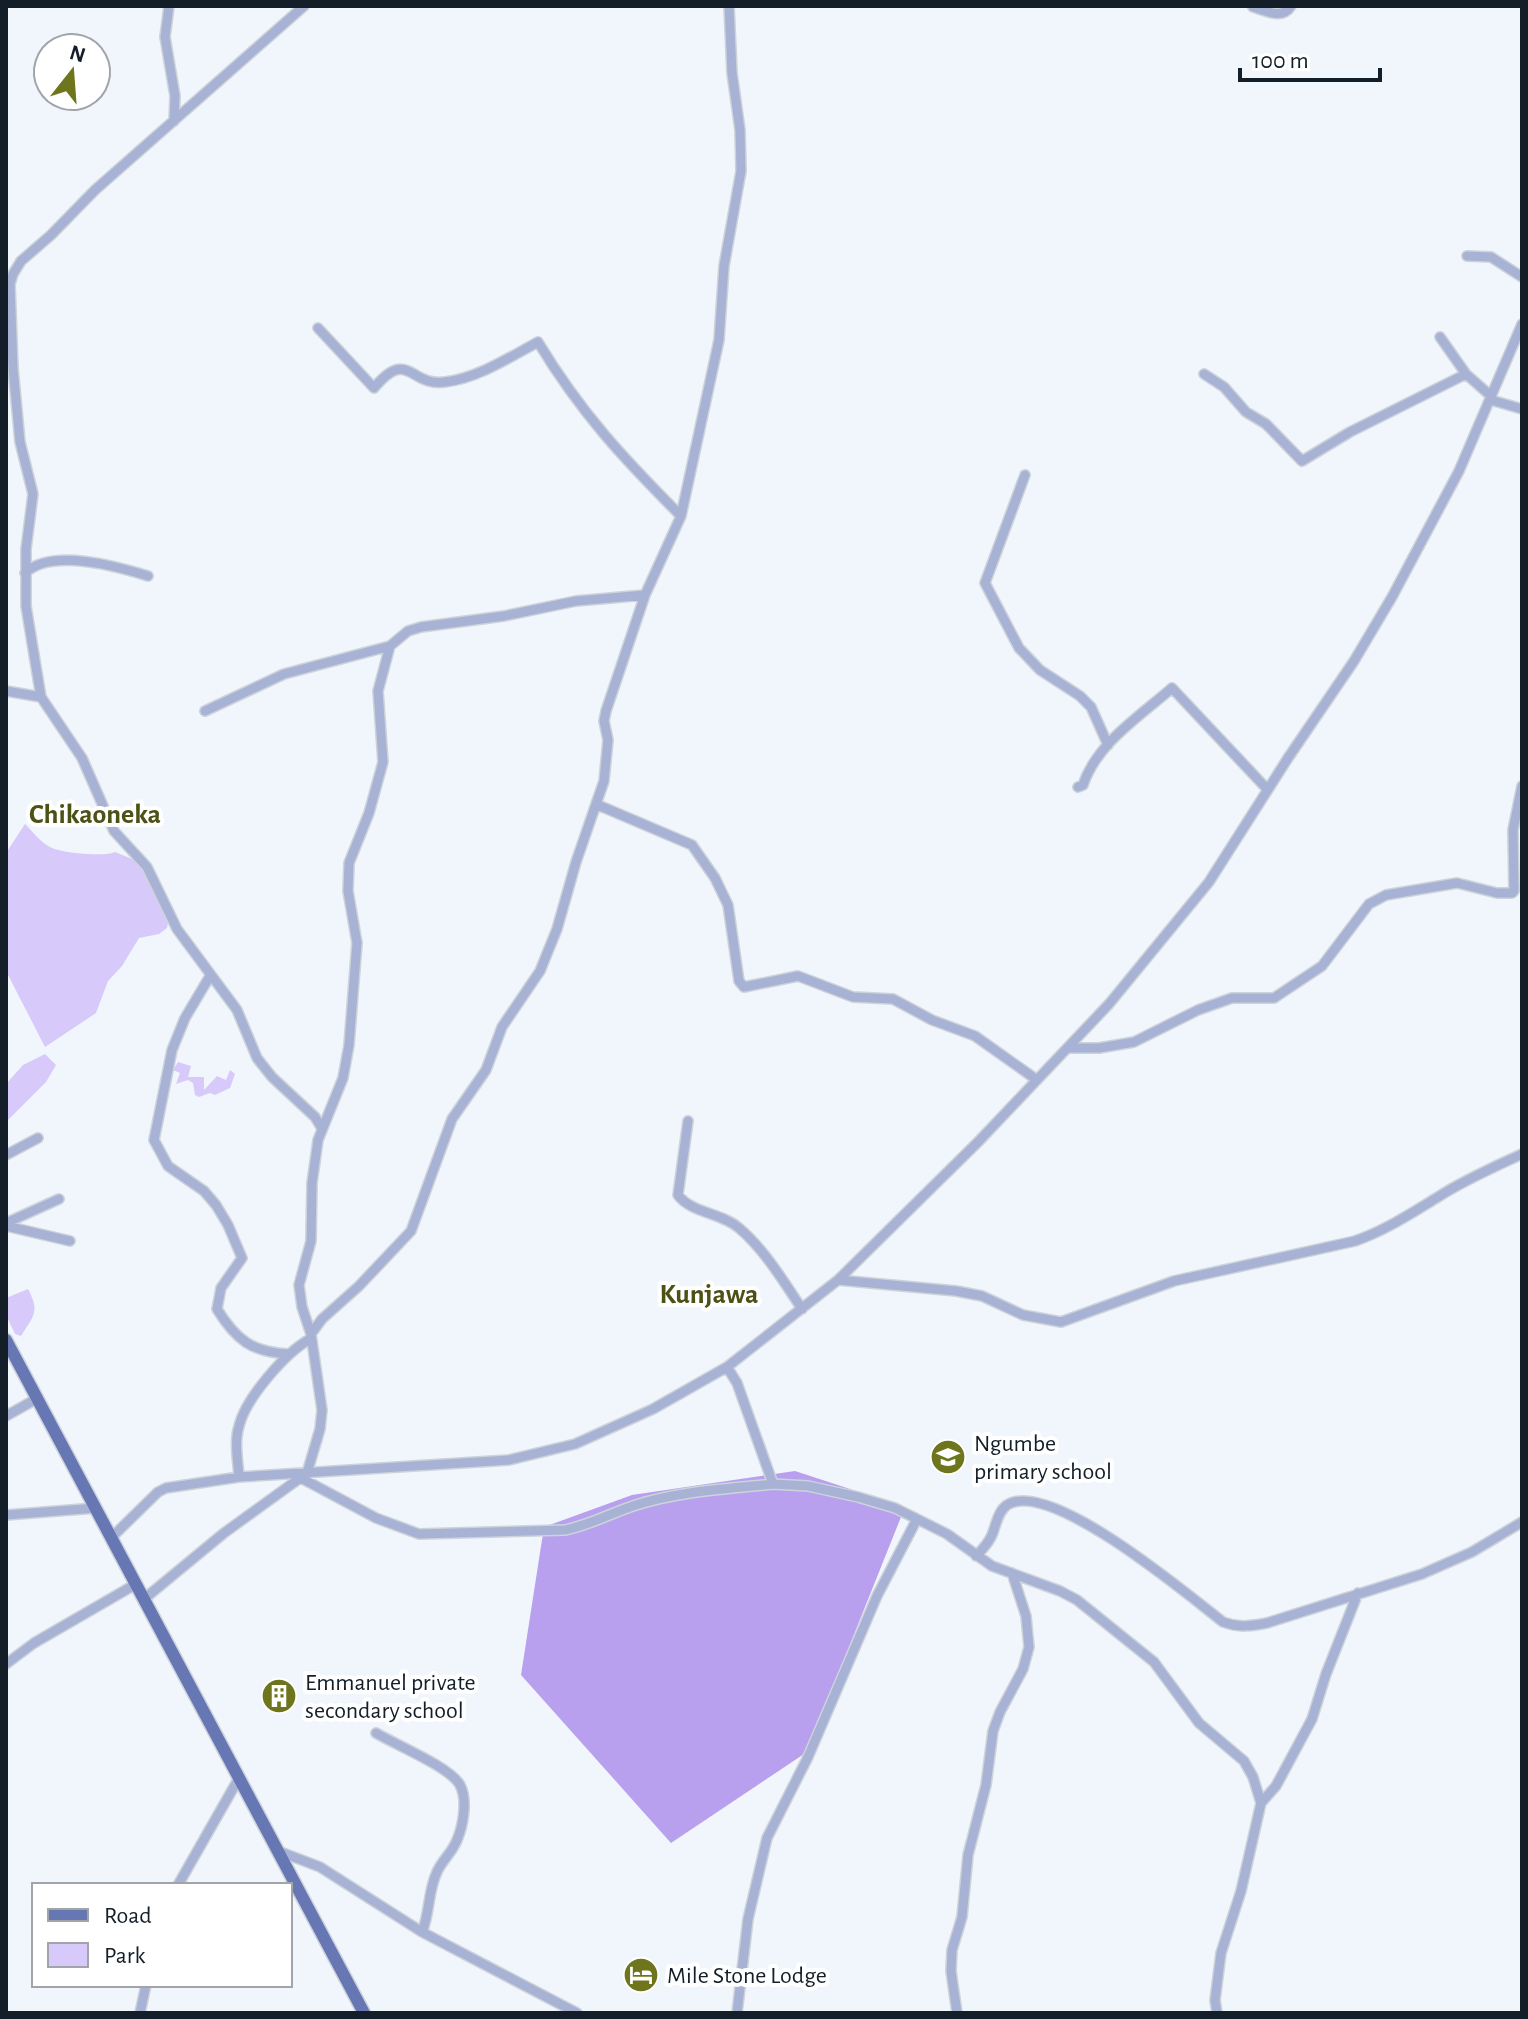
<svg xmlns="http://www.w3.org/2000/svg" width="1528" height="2019" font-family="'Alegreya Sans',sans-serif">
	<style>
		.green { fill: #d7cafa }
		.forest { fill: #b8a0ee }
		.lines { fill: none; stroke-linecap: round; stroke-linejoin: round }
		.minor-casing { stroke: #cdd3da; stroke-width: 12 }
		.major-casing { stroke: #cdd3da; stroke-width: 15 }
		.minor { stroke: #a7b2d4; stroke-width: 9 }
		.major { stroke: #6677b4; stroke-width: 12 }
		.labels { text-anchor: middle; stroke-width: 8; stroke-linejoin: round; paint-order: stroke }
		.poi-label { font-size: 24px; fill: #131e28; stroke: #fff; text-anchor: start }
		.quarter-label { font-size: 28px; font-weight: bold; fill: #4c5116; stroke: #fff }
	</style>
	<rect width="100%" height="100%" fill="#f0f6fc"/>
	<path class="green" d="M25 824C32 831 40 842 50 847 60 853 105 857 115 852L142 863 158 902 169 918 167 928 159 934 139 938 122 966 108 981 96 1013 45 1047 6 971V853Z
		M45 1054 56 1065 46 1082 6 1122V1084L23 1065Z
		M178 1062 191 1066 188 1077H204V1090L217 1076 226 1080 230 1070 235 1074 230 1088 215 1095 210 1093 199 1097 195 1095 193 1083 188 1080 176 1084 180 1073 173 1070Z
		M28 1289C40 1312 34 1315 21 1336L15 1334 6 1315V1298Z"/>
	<path class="forest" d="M795 1471 905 1507 807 1752 671 1843 521 1675 544 1527 632 1495Z"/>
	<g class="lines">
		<defs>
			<path id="minor" d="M169 6 165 37 175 96 174 121
				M304 6 95 190 51 235 21 261 13 274 10 284 13 368 20 442 33 494 26 549V606L41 697 82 758 114 831 147 867 177 929 237 1010 257 1058 272 1077 315 1117 321 1127
				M1253 7C1267 11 1282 20 1291 6
				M1467 256 1491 257 1522 277
				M318 328 374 388C408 347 410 387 445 382 478 378 510 357 538 342 581 413 623 458 681 516
				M1440 337 1466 374
				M1204 374 1224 387 1246 412 1266 424 1302 461 1350 432 1466 374 1492 397
				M1491 400 1522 409
				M1025 475 985 583 1019 648 1040 670 1080 696 1091 707 1108 745
				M25 573C52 548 116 566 148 576
				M6 691 41 697
				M205 711 284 674 390 646 408 631 421 627 504 616 576 601 645 595
				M1078 787 1083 785C1097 743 1140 716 1172 688L1267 789
				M598 805 692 845 715 878 728 905 739 981 744 987 798 976 853 997 893 999 932 1020 975 1036 1037 1080
				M210 976 185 1018 172 1050 154 1140 168 1166 204 1191 216 1205 228 1225 242 1258 221 1288 217 1309C236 1340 252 1352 288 1354
				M1068 1048H1099L1134 1042 1198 1010 1232 998H1274L1322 966 1369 904 1386 895 1457 883 1497 893H1512L1514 891 1513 830 1522 786
				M688 1121 678 1195C691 1213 722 1213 739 1228 764 1249 784 1282 802 1309
				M6 1155 38 1138
				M6 1223 59 1199
				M6 1226 70 1241
				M838 1280 956 1291 982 1296 1023 1315 1061 1322 1174 1281 1355 1241C1386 1230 1410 1214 1438 1197 1464 1180 1494 1167 1522 1154
				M311 1334 302 1307 299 1285 311 1241 312 1183 318 1140 343 1078 349 1045 357 943 348 891 349 863 369 813 383 762 378 691 390 646
				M727 1367 737 1383 773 1484 808 1486 858 1497 895 1508 947 1534 992 1566 1060 1591 1077 1600 1154 1662 1199 1723 1244 1761 1253 1777 1261 1803
				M6 1416 38 1398
				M239 1477C238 1461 234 1442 239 1426 246 1398 285 1353 310 1339
				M301 1478 376 1518 419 1534 565 1530C590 1525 611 1513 636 1505 680 1491 727 1489 773 1484
				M6 1515 96 1508
				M111 1538 158 1492 166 1488 239 1477 509 1460 575 1444 653 1409 727 1367 838 1280 978 1142 1109 1004 1209 882 1288 758 1354 661 1392 597 1459 471 1522 324
				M976 1556C982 1550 987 1545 991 1537 996 1527 997 1512 1007 1505 1050 1478 1188 1595 1223 1622 1239 1628 1251 1626 1267 1623L1422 1574 1472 1552 1522 1522
				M144 1599 224 1533 307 1473 320 1429 322 1410 311 1334 322 1319 359 1286 411 1231 452 1119 486 1070 502 1027 540 971 557 929 576 862 604 781 608 740 604 721 606 711 645 595 681 516 719 340 724 266 741 171 740 130 732 73 729 6
				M6 1664 34 1643 136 1584
				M376 1733C396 1745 450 1767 460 1785 468 1800 463 1826 457 1840 452 1853 442 1860 437 1872 428 1890 430 1913 422 1932
				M278 1851 320 1867 422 1932 577 2013
				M178 1885 239 1778
				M140 2013 146 1985
				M737 2013 748 1919 767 1838 808 1757 877 1596 917 1519
				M957 2013 951 1971 952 1950 962 1917 968 1855 986 1785 993 1731 1000 1712 1023 1669 1029 1647 1026 1616 1012 1573
				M1217 2013 1215 2000 1221 1953 1241 1891 1261 1803 1276 1786 1312 1719 1326 1674 1358 1593"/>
			<path id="major" d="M6 1340 364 2013"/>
		</defs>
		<use href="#minor" class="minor-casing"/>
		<use href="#major" class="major-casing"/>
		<use href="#minor" class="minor"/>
		<use href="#major" class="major"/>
	</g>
	<defs>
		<symbol id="school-disc" viewBox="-11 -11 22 22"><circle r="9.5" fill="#6e751d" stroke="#fff"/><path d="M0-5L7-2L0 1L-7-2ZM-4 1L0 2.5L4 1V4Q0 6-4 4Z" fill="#fff"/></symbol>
		<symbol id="building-disc" viewBox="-11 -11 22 22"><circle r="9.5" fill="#6e751d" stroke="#fff"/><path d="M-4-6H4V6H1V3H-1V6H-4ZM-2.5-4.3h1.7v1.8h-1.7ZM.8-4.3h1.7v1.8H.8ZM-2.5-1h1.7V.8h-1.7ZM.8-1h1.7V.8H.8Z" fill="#fff"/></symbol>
		<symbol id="hotel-disc" viewBox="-11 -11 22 22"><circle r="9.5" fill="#6e751d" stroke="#fff"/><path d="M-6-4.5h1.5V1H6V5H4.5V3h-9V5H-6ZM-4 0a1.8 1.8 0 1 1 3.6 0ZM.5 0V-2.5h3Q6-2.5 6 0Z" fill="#fff"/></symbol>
	</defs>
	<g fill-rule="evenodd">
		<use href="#school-disc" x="928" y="1437" width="40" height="40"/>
		<use href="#building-disc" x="259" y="1676" width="40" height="40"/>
		<use href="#hotel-disc" x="621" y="1955" width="40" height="40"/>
	</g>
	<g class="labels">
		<g class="poi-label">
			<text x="974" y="1451">Ngumbe<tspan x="974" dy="28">primary school</tspan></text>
			<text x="305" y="1690">Emmanuel private<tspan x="305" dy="28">secondary school</tspan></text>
			<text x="667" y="1983">Mile Stone Lodge</text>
		</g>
		<g class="quarter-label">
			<text x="95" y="823">Chikaoneka</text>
			<text x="709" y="1303">Kunjawa</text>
		</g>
	</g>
	<rect width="1528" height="2019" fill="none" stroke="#131e28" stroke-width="16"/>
	<rect x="32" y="1883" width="260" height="104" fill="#ffffff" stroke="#a1a5a9" stroke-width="2"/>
	<rect x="48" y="1909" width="40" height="12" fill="#6677b4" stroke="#a1a5a9" stroke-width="2"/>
	<text x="104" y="1923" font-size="24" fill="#131e28">Road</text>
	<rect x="48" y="1943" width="40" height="24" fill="#d7cafa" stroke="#a1a5a9" stroke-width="2"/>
	<text x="104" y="1963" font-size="24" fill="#131e28">Park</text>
	<g transform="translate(72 72) rotate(17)"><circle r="38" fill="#ffffff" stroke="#a1a5a9" stroke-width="2"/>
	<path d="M0-6L14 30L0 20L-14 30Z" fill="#6e751d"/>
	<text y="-12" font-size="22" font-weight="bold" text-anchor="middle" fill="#131e28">N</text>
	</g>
	<path d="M1240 68v12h140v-12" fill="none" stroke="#131e28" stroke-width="4"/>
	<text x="1252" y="68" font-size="24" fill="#131e28" stroke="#ffffff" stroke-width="6" paint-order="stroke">100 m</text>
</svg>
